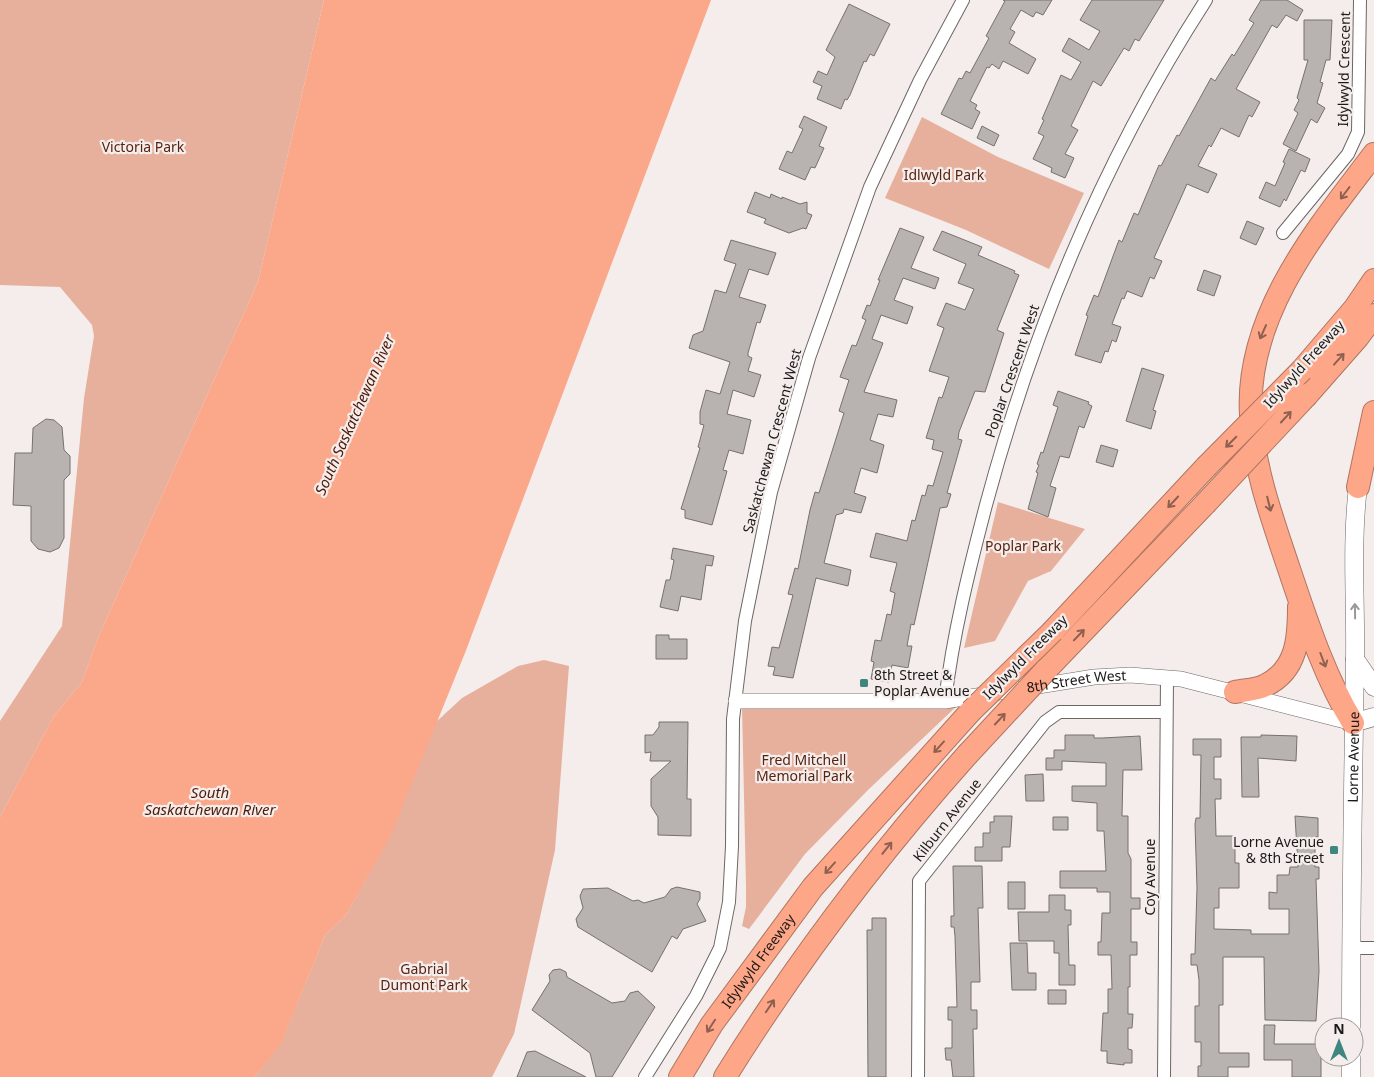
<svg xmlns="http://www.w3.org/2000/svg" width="1374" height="1077" font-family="'Noto Sans',sans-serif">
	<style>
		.green { fill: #e7b09d }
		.water { fill: #fba78a }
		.building { fill: #b8b2b0; stroke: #76706e }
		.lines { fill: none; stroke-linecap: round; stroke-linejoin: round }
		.minor-casing { stroke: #6c6664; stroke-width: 14 }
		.tertiary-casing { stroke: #6c6664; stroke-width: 16 }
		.secondary-casing { stroke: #6c6664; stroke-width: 19 }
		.motorway-casing { stroke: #af7561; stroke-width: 24 }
		.minor { stroke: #fff; stroke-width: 12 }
		.tertiary { stroke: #fff; stroke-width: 15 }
		.secondary { stroke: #fff; stroke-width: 18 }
		.motorway { stroke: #fea688; stroke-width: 22 }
		.motorway-bridge-casing { stroke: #af7561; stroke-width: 24; stroke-linecap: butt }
		.motorway-bridge { stroke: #fea688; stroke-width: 22 }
		.oneway { stroke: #8d6050 }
		.oneway2 { stroke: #999898 }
		.poi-dot { fill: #3f8681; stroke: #f4edeb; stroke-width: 2 }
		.labels { text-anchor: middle; stroke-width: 4.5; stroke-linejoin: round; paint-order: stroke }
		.street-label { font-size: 14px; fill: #1c1a19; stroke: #f4edeb }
		.park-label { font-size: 14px; fill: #582311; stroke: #f4edeb }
		.poi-label { font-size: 14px; fill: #1c1a19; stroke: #f4edeb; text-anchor: start }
		.water-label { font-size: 15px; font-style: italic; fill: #4f1b08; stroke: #f4edeb }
	</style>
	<rect width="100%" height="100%" fill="#f4edeb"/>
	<path class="green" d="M0 0H324L258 282 98 638 82 682 54 716 0 817V721L62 626 84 398 94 336 92 325 60 287 0 285Z
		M922 117 998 157 1084 193 1049 269 966 230 885 198Z
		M998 502 1085 529 1051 571 1028 581 995 641 964 648Z
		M544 660 569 666 555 850 514 1034 492 1077H255L281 1043 325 935 346 915 390 835 435 723 462 698 518 666Z
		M959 704 868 790 805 854 749 929 742 926 746 907V886L742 707Z"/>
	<path class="water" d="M324 0H711L465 653 391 835 346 915 325 935 281 1044 255 1077H0V817L54 716 82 682 98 638 258 282Z"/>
	<path class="building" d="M1003 0H1052L1043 15 1036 12 1033 17 1021 10 1010 29 1015 32 1009 43 1036 59 1028 74 1003 61 999 69 992 64 989 68 987 67 970 101 977 105 975 109 980 112 972 129 941 114 959 78 962 79 966 71 970 73 989 38 986 36 1005 1Z
		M1092 0H1164L1139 41 1135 39 1129 51 1124 48 1101 86 1093 81 1071 126 1078 130 1065 154 1074 158 1065 178 1051 172 1052 168 1033 159 1044 136 1038 133 1044 120 1042 119 1061 75 1071 80 1081 62 1062 51 1069 38 1089 50 1100 31 1080 20Z
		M1261 0H1287L1303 10 1297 21 1286 15 1277 28 1272 25 1236 89 1260 102 1252 117 1249 115 1239 137 1221 128 1211 147 1209 145 1198 166 1217 174 1208 193 1187 184 1154 258 1162 261 1154 279 1150 277 1142 297 1127 291 1124 299 1122 298 1112 324 1121 327 1116 342 1112 340 1108 352 1105 351 1101 363 1075 355 1088 316 1086 315 1094 295 1098 297 1119 240 1122 242 1134 213 1138 215 1159 165 1161 166 1177 135 1179 136 1211 78 1215 81 1232 54 1234 56 1254 23 1249 20Z
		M849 4 890 24 874 56 870 54 866 62 864 61 850 95 847 100 845 99 841 109 817 99 822 86 813 82 818 71 827 75 835 57 826 50Z
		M1304 20H1332L1330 60H1326L1320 82 1323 83 1317 103 1325 108 1317 123 1311 119 1296 151 1283 144 1298 113 1294 110 1299 100 1297 98 1308 60H1304Z
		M804 116 827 127 819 146 824 148 815 168 811 167 805 180 779 169 787 151 792 153 803 129 799 127Z
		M982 126 999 135 994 146 977 138Z
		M1289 149 1310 159 1305 172 1301 170 1286 201 1284 199 1280 207 1259 198 1266 182 1275 186 1285 163 1283 162Z
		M755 192 770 198 771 194 782 199V197L800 204 807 202V213L812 215 806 229 803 228 789 233 764 223 766 219 747 212Z
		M1247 221 1264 228 1256 245 1240 238Z
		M900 228 924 237 911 268 939 278 935 289 903 278 894 300 913 307 907 324 881 315 872 339 883 343 864 392 897 400 893 417 878 414 870 440 884 445 877 473 861 468 854 493 866 497 861 513 844 509 843 513 836 515 824 563 851 570 848 586 816 578 793 678 773 675 775 667 768 666 772 647 779 648 793 595 788 594 795 568 798 569 810 510 815 492 819 493 844 413 839 411 849 380 840 377 852 345 856 346 866 320 862 318 867 305 870 306 880 280H878Z
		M942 231 982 247 978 255 1015 271 1014 273 1019 275 997 330 1004 333 985 392 975 391 959 432 958 439 962 440 947 493 951 494 947 507 940 508 914 625 911 624 907 646H912L908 668 892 665 889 682 871 679 874 662 871 661 875 640 881 641 887 614 891 615 895 593 890 591 897 563 870 557 876 533 907 541 912 520 915 521 922 495 925 496 928 485 933 486 943 452 932 449 934 440 926 438 939 397 942 398 949 377 929 371 944 328 937 325 946 303 965 310 974 289 958 283 966 264 933 250Z
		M731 240 776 253 768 275 749 269 739 297 766 305 760 323 757 322 748 353V356L752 358 748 371 761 375 754 397 733 390 727 414 751 420 743 454 729 450 723 470 727 471 712 525 685 518V510L681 509 700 448 698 447 704 425 700 424V412L706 390 720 394 730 362 689 348 693 335 703 331 715 290 726 293 736 264 724 260Z
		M1204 270 1221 276 1214 296 1197 290Z
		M1142 368 1164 375 1153 410 1156 411 1151 429 1126 421Z
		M1058 391 1089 402 1088 404 1092 406 1084 428 1079 426 1069 458 1060 456 1050 486 1056 488 1048 517 1028 509 1038 473 1036 472 1039 465 1037 464 1041 452 1043 453 1058 407 1053 405Z
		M46 419 54 420 62 427 64 450 70 456V474L64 480V538L59 548 50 552 38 549 31 541V506L13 505 15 453H32L33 428Z
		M1101 445 1118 450 1113 467 1096 462Z
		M673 548 714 556 712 566 706 565 701 600 681 596 678 611 660 607 666 580H670L674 560 671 559Z
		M656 635H669V639H687V659H656Z
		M659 722H688L687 799H691V836L658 835V817L651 806V779L671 761H650L651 752 645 753V735H653L659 727Z
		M1065 735H1094V738H1102L1140 736 1142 770H1123L1122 816H1128V853L1131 859V898H1140V909H1131V942H1137V955H1130V987H1128V1014H1133L1132 1028H1128V1049L1132 1050V1063H1124V1065L1107 1063V1051H1101L1103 1013H1108V989H1112L1111 955H1098V942H1101L1102 913H1110V892H1097V888H1060V871H1106L1104 831H1097V803L1072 801V786H1106V763L1062 761V770H1046V758H1054V750H1065Z
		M1261 735 1297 736 1296 761 1258 758 1259 797H1242L1241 737H1261Z
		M1193 739H1221V757H1214V779H1221V799H1215L1216 836H1235V863H1239V888H1219V908H1214V929L1251 930V934H1289V909H1269V892L1277 893V875H1289L1290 867H1298L1295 816 1318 818V837H1315V867H1319V879H1316L1319 971 1316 1021 1265 1020 1264 957H1223V1005H1219V1053H1249V1067H1228V1077H1198V1066H1201V1042H1195V1006H1199V980L1197 965H1191V954H1195L1197 888 1195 824 1196 818H1200L1201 755H1193Z
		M1043 774 1044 801H1026L1025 775Z
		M994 816H1012L1010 847H1002V861H975V847H983V833H990V822H994Z
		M1053 817H1068V830H1053Z
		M953 866H982L983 908H978L980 982H971V1010H977V1029H973L974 1077H953L951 1060H946L945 1048H952V1020H948V1007H957L955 936 954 927H951V916H954Z
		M1008 882H1025V909H1008Z
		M677 887 700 892V899L697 904 706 921 683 929 677 939 672 936 652 972 578 927 576 919 583 908 580 896 583 889 608 888 633 901 638 900 644 903 665 897 671 889Z
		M1049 895H1065V910H1071V925H1068L1069 965H1075V985H1059V953H1054V941H1019L1018 912H1049Z
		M872 918H886V1077H868L867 930H872Z
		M1010 943H1027L1028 973H1036V990H1012Z
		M560 969 566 972 567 977 612 1003 625 1001 630 993 638 991 655 1007 612 1077H596L590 1053 532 1010 550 981 549 975 553 970Z
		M1048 990H1066V1004H1048Z
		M1264 1025H1275L1274 1044H1321V1077H1292V1060H1264Z
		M535 1051 586 1077H517L527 1052Z"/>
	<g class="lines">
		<defs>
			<path id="minor" d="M1283 233 1348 154 1358 132 1360 0
				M945 701C953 634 969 570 986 505 1034 326 1106 155 1206 0
				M1351 948H1374
				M645 1077 696 996 720 948 729 902 732 846 733 719 745 621 771 492 809 358 870 187 920 80 963 0
				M918 1077 919 881 1045 722 1059 712H1165
				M1164 1077 1167 677"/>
			<g id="tertiary">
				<path id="s1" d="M736 701H945L1094 677 1130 675 1181 679 1353 723"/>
			</g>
			<g id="secondary">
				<path d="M1355 659 1374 687"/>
				<path d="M1353 723 1374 717"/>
				<path id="s2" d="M1351 1027C1351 905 1353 783 1355 660 1356 603 1351 544 1358 487"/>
				<path d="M1351 1057V1077"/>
			</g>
			<g id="motorway">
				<path d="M1302 370 1355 308 1374 280"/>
				<path d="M1307 395 1358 337 1374 315"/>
				<path d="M1358 487 1374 412"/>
				<path d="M1053 631 1206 467"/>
				<path d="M1046 670 1205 504"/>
				<path d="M1235 692C1244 690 1257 690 1266 685 1297 670 1299 638 1299 607"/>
				<path d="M1353 723C1324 676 1306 619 1288 566 1272 518 1253 466 1251 415 1245 315 1317 229 1374 154"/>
				<path id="s3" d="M680 1077 712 1024 813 887 971 711"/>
				<path d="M725 1077C796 963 877 856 967 755"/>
			</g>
		</defs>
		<use href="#minor" class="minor-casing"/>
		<use href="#tertiary" class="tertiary-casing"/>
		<use href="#secondary" class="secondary-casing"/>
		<use href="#motorway" class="motorway-casing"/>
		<use href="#minor" class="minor"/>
		<use href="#tertiary" class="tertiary"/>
		<use href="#secondary" class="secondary"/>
		<use href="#motorway" class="motorway"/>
		<defs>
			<path id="motorway-bridge" d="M1206 467 1302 370
				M1205 504 1307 395
				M971 711 1053 631
				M967 755 1046 670"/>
		</defs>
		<use href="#motorway-bridge" class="motorway-bridge-casing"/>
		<use href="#motorway-bridge" class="motorway-bridge"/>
	</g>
	<defs><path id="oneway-shaft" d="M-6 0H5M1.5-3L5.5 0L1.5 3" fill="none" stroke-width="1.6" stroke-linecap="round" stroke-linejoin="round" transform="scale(1.25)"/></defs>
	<g class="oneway">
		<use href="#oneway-shaft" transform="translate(1345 193) rotate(127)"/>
		<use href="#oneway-shaft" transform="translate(1263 332) rotate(114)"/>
		<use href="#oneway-shaft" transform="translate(1339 359) rotate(-48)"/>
		<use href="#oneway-shaft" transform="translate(1286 417) rotate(-47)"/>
		<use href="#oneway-shaft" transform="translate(1231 442) rotate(135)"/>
		<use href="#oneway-shaft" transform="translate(1173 502) rotate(133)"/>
		<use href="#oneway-shaft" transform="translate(1269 504) rotate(76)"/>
		<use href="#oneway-shaft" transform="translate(1079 635) rotate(-46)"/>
		<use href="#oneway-shaft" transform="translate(1323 660) rotate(69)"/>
		<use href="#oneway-shaft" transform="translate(1000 719) rotate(-47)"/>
		<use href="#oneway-shaft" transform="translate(939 747) rotate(132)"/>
		<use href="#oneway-shaft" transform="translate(887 848) rotate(-51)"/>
		<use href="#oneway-shaft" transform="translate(830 868) rotate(132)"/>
		<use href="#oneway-shaft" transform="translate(770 1006) rotate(-56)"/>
		<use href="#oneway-shaft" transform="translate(711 1026) rotate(123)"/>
	</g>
	<use class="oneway2" href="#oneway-shaft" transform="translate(1355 611) rotate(-91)"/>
	<g class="poi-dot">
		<rect x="859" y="678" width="10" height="10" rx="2.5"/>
		<rect x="1329" y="845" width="10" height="10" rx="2.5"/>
	</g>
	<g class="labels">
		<g class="street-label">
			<text transform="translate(1344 69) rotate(-89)" y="5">Idylwyld Crescent</text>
			<text transform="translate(1304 364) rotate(-48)" y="5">Idylwyld Freeway</text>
			<text transform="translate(1012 371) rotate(-71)" y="5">Poplar Crescent West</text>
			<text transform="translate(772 441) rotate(-75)" y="5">Saskatchewan Crescent West</text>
			<text transform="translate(1025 657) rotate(-45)" y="5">Idylwyld Freeway</text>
			<text dy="5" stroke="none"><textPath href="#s1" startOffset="342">8th Street West</textPath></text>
			<text dy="5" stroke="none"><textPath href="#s2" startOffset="270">Lorne Avenue</textPath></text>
			<text transform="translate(947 820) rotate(-52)" y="5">Kilburn Avenue</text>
			<text transform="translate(1150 877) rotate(-90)" y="5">Coy Avenue</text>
			<text dy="5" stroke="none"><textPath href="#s3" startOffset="140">Idylwyld Freeway</textPath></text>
		</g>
		<g class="park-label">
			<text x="143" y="152">Victoria Park</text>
			<text x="944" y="180">Idlwyld Park</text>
			<text x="1023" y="551">Poplar Park</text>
			<text x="804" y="765">Fred Mitchell<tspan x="804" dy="16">Memorial Park</tspan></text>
			<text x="424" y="974">Gabrial<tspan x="424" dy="16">Dumont Park</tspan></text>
		</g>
		<g class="poi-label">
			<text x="874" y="680">8th Street &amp;<tspan x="874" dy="16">Poplar Avenue</tspan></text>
			<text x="1324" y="847" text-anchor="end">Lorne Avenue<tspan x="1324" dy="16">&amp; 8th Street</tspan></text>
		</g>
		<g class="water-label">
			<text transform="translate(355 415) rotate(-66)" y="5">South Saskatchewan River</text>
			<text x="210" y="798">South<tspan x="210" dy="17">Saskatchewan River</tspan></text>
		</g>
	</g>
	<g transform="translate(1339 1042)"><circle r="24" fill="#f4edeb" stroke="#9e9997"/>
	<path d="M0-4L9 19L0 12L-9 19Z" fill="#3f8681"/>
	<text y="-8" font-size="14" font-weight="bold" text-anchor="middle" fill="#1c1a19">N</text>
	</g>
</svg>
